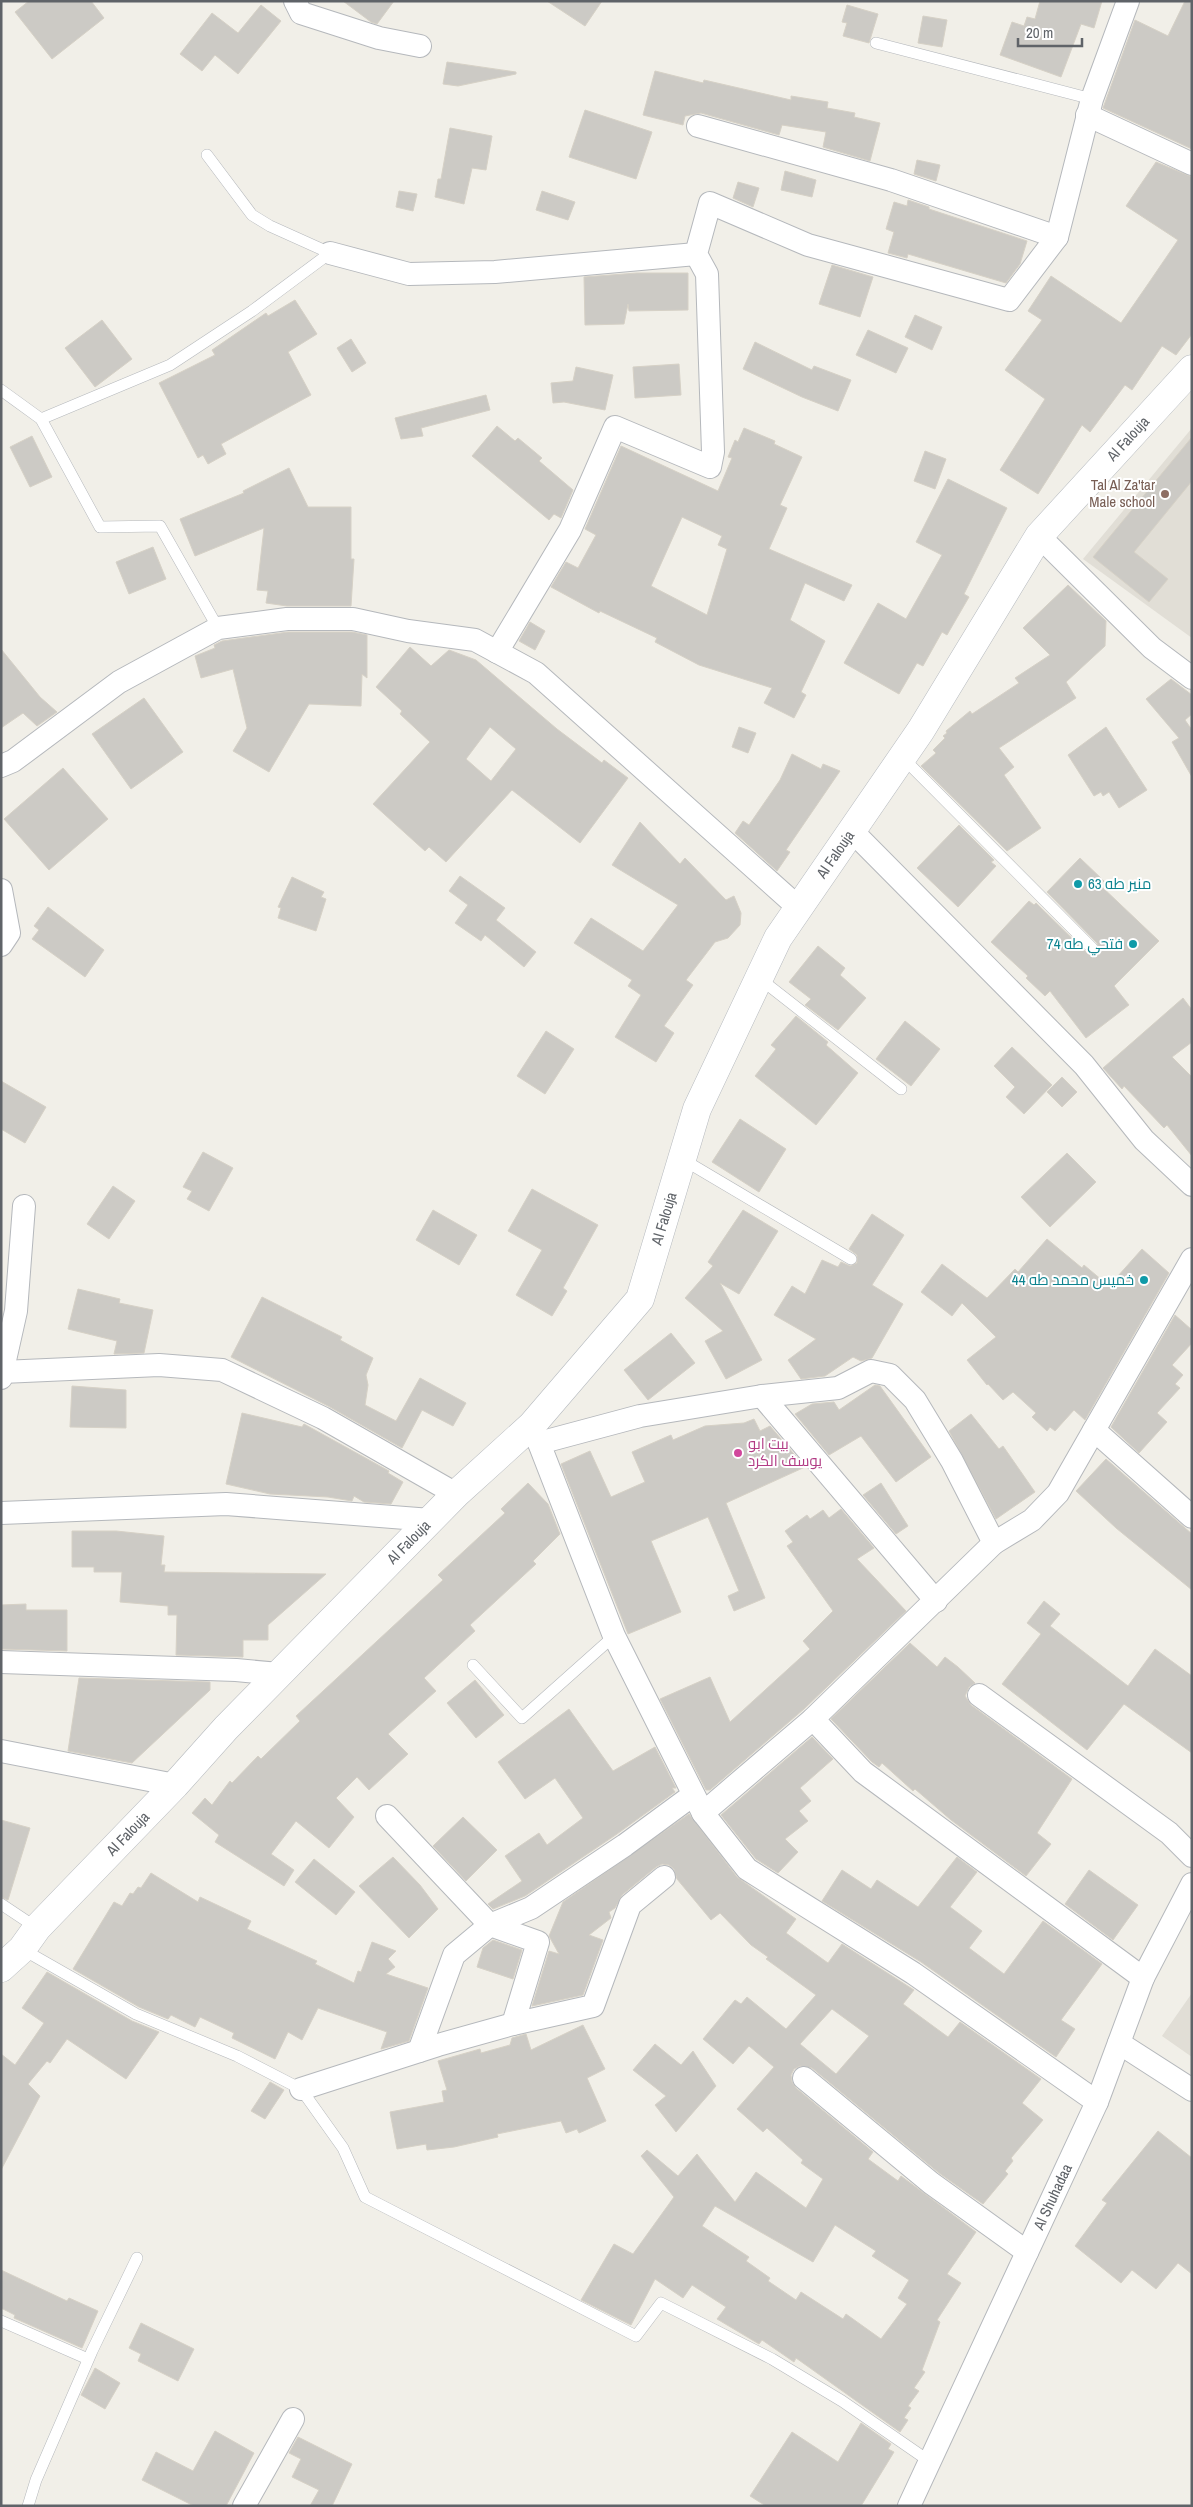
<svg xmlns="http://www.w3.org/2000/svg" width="1193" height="2507" font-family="'Archivo Narrow',Cairo,sans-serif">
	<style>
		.education { fill: #e1ded6 }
		.building { fill: #cccac5; stroke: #d6d1c6; fill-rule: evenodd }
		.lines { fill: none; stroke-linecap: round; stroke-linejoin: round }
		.service-casing { stroke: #b5b8bc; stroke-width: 12 }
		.minor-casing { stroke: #b5b8bc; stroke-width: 24 }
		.secondary-casing { stroke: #b6babf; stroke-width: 29 }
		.service { stroke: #fff; stroke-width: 11 }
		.minor { stroke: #fff; stroke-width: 22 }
		.secondary { stroke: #fff; stroke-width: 28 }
		.education-dot { fill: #8d6e63; stroke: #fff; stroke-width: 2 }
		.culture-dot { fill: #0f9aa8; stroke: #fff; stroke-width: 2 }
		.hotel-dot { fill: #d1479c; stroke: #fff; stroke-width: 2 }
		.labels { text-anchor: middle; stroke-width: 4; stroke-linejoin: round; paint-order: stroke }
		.street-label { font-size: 15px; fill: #5f6368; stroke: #fff }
		.education-label { font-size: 15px; fill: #785e54; stroke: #fff; text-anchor: end }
		.culture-label { font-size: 15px; fill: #0d838f; stroke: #fff; text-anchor: end }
		.hotel-label { font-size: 15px; fill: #b23c85; stroke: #fff; text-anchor: start }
	</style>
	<rect width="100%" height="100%" fill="#f1efe8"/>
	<path class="education" d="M1192 428V638L1083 559Z
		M1192 1993V2057L1162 2036Z"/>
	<path class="building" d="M29 1H91L104 18 52 59 15 12Z
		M343 1H394L377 24 371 22Z
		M547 1H602L585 26Z
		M1040 1H1102L1094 28 1081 24 1061 77 1000 55 1012 22 1024 26 1027 17 1035 19Z
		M1185 1H1192V149L1103 108 1135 20 1168 36Z
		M261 5 281 21 238 74 215 55 202 71 180 54 212 13 238 33Z
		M847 5 878 14 869 43 843 36 847 23 842 22Z
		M923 16 947 20 942 47 918 43Z
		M447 62 516 72V74L458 86 443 84Z
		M655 71 703 83 704 80 791 100V96L828 102 827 108 855 113 854 117 880 123 870 161 823 147 826 132 782 125 779 135 701 113 685 116 683 125 643 115Z
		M585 110 652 132 636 179 569 157Z
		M450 128 492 136 486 170 472 168 464 204 435 197 438 179H441Z
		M917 160 940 165 936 181 914 174Z
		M1156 162 1192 177V334L1176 355 1162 346 1132 390 1125 385 1090 432 1082 425 1038 494 1000 470 1045 399 1005 370 1042 320 1028 311 1051 276 1121 323 1148 284 1178 240 1126 206Z
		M785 171 816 180 812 197 781 190Z
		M738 182 759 188 753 207 733 198Z
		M399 191 417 194 413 211 396 207Z
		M542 191 575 202 568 220 536 210Z
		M908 200 929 207V209L1027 241 1020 264 1006 283 908 254 907 258 888 253 894 232 886 229 894 202 907 206Z
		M832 265 873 277 860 317 819 304Z
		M637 273H688V310L629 311 628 304 624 324 585 325 584 277Z
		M295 300 317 334 288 352 311 395 221 444 226 454 208 464 203 455 198 458 159 383 215 355 212 350 266 313 268 316Z
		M915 315 942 327 932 350 905 337Z
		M102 320 132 359 95 387 65 348Z
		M868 330 908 348 896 373 856 355Z
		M351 339 366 363 352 372 337 348Z
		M755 342 812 370 814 366 851 380 838 411 802 397 743 369Z
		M679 364 681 395 635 398 633 367Z
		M576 367 613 375 605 410 564 402 553 403 551 383 573 381Z
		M486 395 490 410 421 428 423 436 401 439 395 418Z
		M497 426 515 441 518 438 542 458 539 461 573 490 561 518 554 514 549 520 472 456Z
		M744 428 775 441 774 444 802 457 780 505 787 508 769 549 852 585 844 601 805 583 790 620 825 641 801 692 806 695 794 718 764 703 772 688 699 665 655 642 657 638 600 611 599 613 551 587 566 562 578 568 596 535 585 529 621 446 718 491 732 458 728 457 735 440 738 442ZM682 517 722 536 718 545 727 549 707 615 651 586Z
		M32 436 52 477 30 487 10 447Z
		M1192 437V481L1134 552 1168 579 1149 602 1093 557Z
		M925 451 946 459 935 489 914 481Z
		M289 468 308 507H351V559H354L351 606H287L266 603 268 591 257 590 264 528 195 556 180 519 244 493 243 491Z
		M948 479 1007 508 964 594 969 597 947 635 942 632 923 666 917 663 899 694 844 663 878 603 906 619 942 555 916 542Z
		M153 547 166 579 129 594 116 562Z
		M1068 585 1106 621 1105 646 1066 682 1076 698 999 748 1014 767 1004 775 1041 828 1007 851 921 766 936 753 933 750 945 738 943 736 947 733 946 731 970 711 972 714 1019 683 1015 678 1050 655 1023 628Z
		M530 622 545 631 535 650 519 641Z
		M288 632H352L367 635V678L362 674 361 706 309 704 269 772 233 751 247 728 233 669 201 678 195 656 215 648 214 645 222 641Z
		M410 647 431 666 449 650 476 660 557 729 602 763 604 760 628 778 580 843 512 790 446 862 429 847 425 851 373 804 430 742 400 714 402 711 376 687ZM490 727 516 749 491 781 466 759Z
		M1 649 40 697 57 712 37 726 23 713 1 728Z
		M1171 679 1192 695V714L1185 720 1192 730V777L1172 742 1179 738 1146 699Z
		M144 698 183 752 131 789 92 734Z
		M739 727 756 733 748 753 732 747Z
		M1106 727 1147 790 1119 808 1109 792 1103 796 1101 792 1094 796 1068 755Z
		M792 754 821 769 823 764 840 771 786 850 790 852 777 871 735 833 743 821 749 825 780 780Z
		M63 768 108 819 49 870 4 819Z
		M640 822 680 864 685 858 726 900 734 896 741 913 740 925 728 938 715 942 686 980 693 985 664 1026 674 1033 656 1062 615 1037 641 995 628 986 632 980 574 943 591 918 643 951 678 905 612 865Z
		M959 825 994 860 991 862 996 866 958 907 917 868Z
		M1080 858 1104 881 1100 885 1159 941 1114 986 1129 1005 1086 1038 1050 991 1045 996 1026 978 1028 976 991 942 1029 901 1034 905 1036 903 1087 953 1091 955 1097 954 1099 949 1097 943 1047 892Z
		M460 876 505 908 496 920 536 952 524 967 485 935 481 941 455 923 468 905 449 891Z
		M292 877 324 892 321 897 326 899 316 931 278 918 281 908 278 907Z
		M48 907 104 950 85 977 32 939 39 930 34 926Z
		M818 946 845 968 840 975 866 998 838 1030 805 1005 811 999 789 982Z
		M1183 998 1192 1010V1042L1172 1057 1192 1077V1156L1167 1125 1164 1128 1124 1086 1122 1089 1103 1068Z
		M796 1016 828 1042 826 1045 858 1073 816 1125 755 1076 776 1049 771 1045Z
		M905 1021 940 1049 911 1086 876 1059Z
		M546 1031 574 1049 545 1094 517 1076Z
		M1012 1047 1052 1085 1024 1114 1006 1097 1015 1087 994 1066Z
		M1062 1077 1077 1092 1062 1107 1047 1092Z
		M1 1081 46 1107 25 1143 1 1129Z
		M740 1119 786 1149 759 1192 712 1162Z
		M203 1152 233 1168 209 1211 187 1199 192 1191 183 1187Z
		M1067 1153 1096 1182 1050 1227 1021 1197Z
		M113 1186 135 1201 109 1239 87 1224Z
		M532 1189 598 1225 563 1288 567 1291 552 1316 516 1295 542 1250 508 1231Z
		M433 1210 477 1235 459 1265 416 1240Z
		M743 1210 778 1231 739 1294 720 1283 762 1360 726 1379 705 1341 723 1331 685 1298 713 1266 708 1262Z
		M872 1214 904 1235 872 1285 903 1304 872 1358 861 1361 853 1357 825 1376 801 1379 788 1360 816 1339 774 1315 792 1286 805 1294 822 1260 838 1267 841 1262 850 1266 857 1263V1255L849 1249Z
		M1047 1239 1082 1268 1084 1265 1109 1286 1142 1249 1169 1273 1085 1420 1074 1410 1055 1431 1050 1427 1047 1431 1032 1417 1036 1413 1013 1392 1003 1400 988 1384 987 1385 967 1360 996 1337 962 1303 952 1316 921 1292 942 1264 987 1298 1015 1269 1018 1272Z
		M78 1289 120 1299 119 1303 153 1310 144 1353 114 1354 117 1341 68 1329Z
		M262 1297 342 1337 340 1340 373 1358 366 1375 368 1385 365 1405 396 1421 420 1378 466 1403 453 1426 422 1410 402 1448 330 1407 231 1357Z
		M1175 1315 1192 1330V1343L1172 1365 1183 1375 1175 1384 1180 1388 1157 1413 1167 1422 1139 1453 1111 1427Z
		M671 1333 695 1363 648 1400 624 1370Z
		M875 1385 880 1386 931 1457 896 1482 861 1436 829 1455 795 1414 812 1404 834 1402 839 1410Z
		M72 1386 126 1390V1428L70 1427Z
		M242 1413 302 1427 304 1424 389 1471 388 1473 403 1482 391 1504 364 1502 354 1496 352 1501 328 1497 270 1494 226 1484Z
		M971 1414 999 1449 1003 1446 1035 1492 996 1519 949 1431Z
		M754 1419 760 1431 770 1426 805 1467 726 1503 765 1598 734 1611 728 1596 739 1591 708 1517 651 1541 681 1612 628 1634 561 1464 590 1451 611 1497 645 1482 632 1452 671 1435 673 1440 705 1426 744 1423Z
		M1106 1459 1192 1534V1590L1116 1528 1076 1491Z
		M528 1483 548 1504 560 1534 533 1561 536 1564 470 1625 475 1631 424 1678 436 1691 388 1734 408 1754 369 1790 357 1777 336 1798 354 1817 329 1848 296 1821 271 1854 294 1870 284 1886 215 1842 219 1835 192 1813 205 1798 212 1805 230 1781 232 1783 258 1756 261 1759 300 1721 296 1716 443 1580 438 1575 505 1513 501 1509Z
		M881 1483 908 1526 896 1534 863 1495Z
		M841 1509 874 1548 857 1559 906 1611 804 1709 710 1790H706L660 1699 710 1677 730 1722 810 1649 803 1641 833 1611 787 1546 793 1542 785 1531 807 1515 810 1519 823 1510 829 1518Z
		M72 1531H116L164 1536 161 1565H165L164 1572 326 1574 268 1625V1640H243V1657L176 1655 177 1615H168V1606L120 1602 122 1572H94V1567H72Z
		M1044 1601 1060 1614 1050 1626 1128 1686 1155 1649 1192 1676V1753L1124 1704 1087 1750 1002 1684 1041 1634 1027 1623Z
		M26 1604V1610H67V1651L1 1649V1605Z
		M910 1643 937 1667 945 1657 958 1667 975 1683 969 1687 965 1696 971 1705 1072 1779 1037 1833 1051 1844 1026 1876 951 1820 915 1789 913 1791 882 1763 879 1767 872 1762 831 1719Z
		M79 1678 210 1682V1690L132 1763 68 1751Z
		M475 1680 504 1715 476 1738 447 1703Z
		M569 1709 613 1771 655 1747 676 1788H672L675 1792 617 1834 525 1896 493 1909 488 1904 522 1881 505 1856 539 1833 547 1845 583 1818 555 1778 525 1799 498 1762Z
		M812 1737 833 1759 800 1788 811 1801 799 1811 808 1821 785 1839 798 1852 778 1873 756 1859 721 1815Z
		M689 1814 737 1877 796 1919 786 1933 828 1963 842 1944 914 1990 903 2004 948 2037 960 2022 1041 2079 1022 2103 1043 2120 1011 2158 1013 2161 1005 2171 1008 2174 983 2204 939 2173 812 2068 800 2066 794 2069 791 2075 792 2082 796 2088 873 2152 868 2159 898 2181 901 2176 976 2232 947 2274 961 2283 937 2320 940 2322 922 2370 925 2372 914 2388 919 2391 908 2406 911 2408 904 2418 908 2420 900 2432 796 2358 794 2362 762 2340 759 2344 717 2319 726 2307 692 2285 683 2298 655 2279 631 2325 581 2300 614 2244 633 2254 674 2197 641 2156 647 2150 678 2176 697 2154 735 2202 756 2172 806 2208 823 2179 801 2163 803 2160 767 2128 763 2132 737 2109 774 2067 749 2046 733 2064 703 2039 735 2000 741 2004 747 1997 786 2029 816 1995 766 1959 768 1957 751 1945 720 1913 711 1920 677 1879 674 1869 669 1865 662 1864 656 1867 622 1895 615 1908 609 1912 611 1918 589 1935 603 1940 583 1995 532 2006 549 1951 559 1954 549 1936 563 1902ZM832 2009 869 2036 836 2074 800 2044ZM715 2206 813 2262 835 2225 876 2251 872 2256 909 2280 898 2298 907 2304 881 2339 846 2314 843 2319 801 2292 796 2300 768 2281 770 2278 746 2261 749 2257 702 2226Z
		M463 1817 497 1850 466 1881 433 1846Z
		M1 1820 30 1828 8 1900 1 1897Z
		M393 1857 420 1885 438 1909 409 1938 359 1886Z
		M957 1857 977 1872 950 1907 982 1931 969 1948 1004 1974 1043 1921 1102 1964 1061 2020 1075 2029 1056 2057 921 1962 822 1901 842 1870 871 1889 877 1880 918 1907Z
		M314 1859 355 1892 336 1915 295 1882Z
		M1089 1870 1138 1905 1113 1940 1065 1904Z
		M151 1873 198 1902 200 1897 251 1921 247 1929 317 1961 315 1964 354 1983 358 1971 361 1972 372 1942 396 1951 388 1959 395 1967 386 1974 428 1988 409 2041 381 2049 387 2032 318 2008 302 2040 288 2032 275 2059 232 2038 234 2033 200 2017 195 2027 171 2015 168 2019 139 2007 73 1969 114 1902 122 1906 130 1893 133 1894 138 1887 141 1888Z
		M493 1940 522 1950 513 1979 477 1967 483 1948Z
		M47 1972 132 2021 159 2032 126 2079 67 2039 50 2063 47 2061 28 2084 40 2096 1 2170V2054L15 2065 44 2023 22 2008Z
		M583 2025 605 2069 587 2078 606 2121 579 2133 577 2129 566 2133 561 2121 497 2134 498 2137 454 2147 427 2150 426 2144 397 2149 390 2112 444 2102 442 2091 447 2090 438 2061 480 2049 481 2053 510 2045 512 2038 526 2034 531 2050Z
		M655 2044 681 2065 693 2051 716 2086 676 2132 655 2105 666 2096 633 2070Z
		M270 2082 284 2090 265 2119 251 2111Z
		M1158 2131 1192 2158V2274L1178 2263 1156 2289 1132 2270 1121 2283 1075 2246 1107 2203 1102 2200Z
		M1 2270 67 2301 69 2298 98 2311 82 2348 14 2318 15 2315 1 2308Z
		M141 2323 194 2349 178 2381 138 2361 141 2354 129 2348Z
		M95 2368 120 2383 105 2409 81 2395Z
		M861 2423 891 2444 888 2449 894 2452 861 2506H766L750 2496 792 2432 838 2462Z
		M215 2431 254 2453 226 2506H194L142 2480 156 2452 193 2471Z
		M298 2437 352 2464 332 2506H310L319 2490 292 2477 301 2459 289 2453Z"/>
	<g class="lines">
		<defs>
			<path id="service" d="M876 43 1092 99
				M1 390 41 419 100 527 160 526 218 628
				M41 419 170 365 252 311 330 253 270 226 252 215 207 155
				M903 758 1092 948
				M759 978 901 1089
				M682 1159 851 1259
				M473 1665 522 1718 614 1636
				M1 1904 37 1928
				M22 1949 136 2014 237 2056 301 2089 343 2148 365 2197 636 2336 661 2303 772 2359 842 2401 929 2461
				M1 2321 88 2359
				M28 2506 36 2480 92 2351 137 2258"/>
			<g id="minor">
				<path d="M295 1 301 13 379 38 420 46"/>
				<path d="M1087 115 1192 164"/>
				<path d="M698 126 891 180 1057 237"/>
				<path d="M330 253 409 274 495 272 696 254"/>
				<path d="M1039 536 1152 648 1192 678"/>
				<path d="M497 652 570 530 615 427 710 467 713 452 707 274 696 254 710 203 808 245 1009 300 1057 237 1092 99 1128 1"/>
				<path d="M1 766 13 761 119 682 218 628 287 619H353L408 631 475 640 536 673 799 908"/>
				<path d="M852 831 1084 1065 1144 1140 1192 1185"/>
				<path d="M1 890 9 933 1 945"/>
				<path d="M2 1372 159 1365 222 1370 323 1418 456 1494"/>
				<path d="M1 1378 16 1311 24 1206"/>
				<path d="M762 1396 936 1601"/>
				<path d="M532 1425 539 1443 640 1416 762 1396 838 1388 871 1371 890 1375 915 1400 952 1461 994 1543 1032 1520 1058 1493 1192 1259"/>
				<path d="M1094 1430 1192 1517"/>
				<path d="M539 1443 614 1636 703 1813 813 1719"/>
				<path d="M1 1513 226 1504 431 1520"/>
				<path d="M994 1543 813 1719 863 1772 1143 1978"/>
				<path d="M1 1662 236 1670 279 1674"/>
				<path d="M979 1695 1169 1833 1192 1856"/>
				<path d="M1 1751 175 1785"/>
				<path d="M703 1813 747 1869 913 1973 1097 2102"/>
				<path d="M387 1816 490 1925 538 1942 513 2024 593 2006 630 1905 664 1877"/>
				<path d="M1119 2043 1192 2090"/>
				<path d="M419 2051 454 1955 490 1925 531 1908 625 1845 693 1795"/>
				<path d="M804 2078 931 2183 1027 2252"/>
				<path d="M301 2089 438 2045 513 2024"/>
				<path d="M244 2506 293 2419"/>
				<path id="s1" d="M909 2506 1097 2102 1143 1978 1192 1884"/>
			</g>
			<g id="secondary">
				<path id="s2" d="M1 1968 22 1949 37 1928 175 1785 226 1728 456 1494 532 1425 640 1299 697 1109 778 938 921 730 1039 536 1192 369"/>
			</g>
		</defs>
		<use href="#service" class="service-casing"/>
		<use href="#minor" class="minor-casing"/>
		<use href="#secondary" class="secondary-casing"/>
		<use href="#service" class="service"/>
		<use href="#minor" class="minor"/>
		<use href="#secondary" class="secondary"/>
	</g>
	<circle class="education-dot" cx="1165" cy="494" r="5"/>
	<g class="culture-dot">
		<circle cx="1078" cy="884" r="5"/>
		<circle cx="1133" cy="944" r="5"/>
		<circle cx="1144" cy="1280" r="5"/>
	</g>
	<circle class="hotel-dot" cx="738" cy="1453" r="5"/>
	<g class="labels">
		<g class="street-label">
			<text dy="5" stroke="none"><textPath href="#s2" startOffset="1925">Al Falouja</textPath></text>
			<text dy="5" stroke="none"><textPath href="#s2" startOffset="1415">Al Falouja</textPath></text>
			<text dy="5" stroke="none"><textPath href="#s2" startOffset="1010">Al Falouja</textPath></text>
			<text dy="5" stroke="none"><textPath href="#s2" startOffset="590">Al Falouja</textPath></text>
			<text dy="5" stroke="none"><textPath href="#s2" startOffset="185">Al Falouja</textPath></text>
			<text dy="5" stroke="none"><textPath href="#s1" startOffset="341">Al Shuhadaa</textPath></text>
		</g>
		<g class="education-label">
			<text x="1155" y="490">Tal Al Za'tar<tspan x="1155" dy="17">Male school</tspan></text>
		</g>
		<g class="culture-label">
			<text x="1088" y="889" text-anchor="start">منير طه 63</text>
			<text x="1123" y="949">فتحي طه 74</text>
			<text x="1134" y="1285">خميس محمد طه 44</text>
		</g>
		<g class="hotel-label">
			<text x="748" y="1449">بيت ابو<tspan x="748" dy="17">يوسف الكرد</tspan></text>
		</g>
	</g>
	<rect width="1193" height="2507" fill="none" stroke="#5f6368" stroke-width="5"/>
	<path d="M1018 38v8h64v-8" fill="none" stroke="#5f6368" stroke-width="2.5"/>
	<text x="1026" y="38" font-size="15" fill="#5f6368" stroke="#ffffff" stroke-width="4" paint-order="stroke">20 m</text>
</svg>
